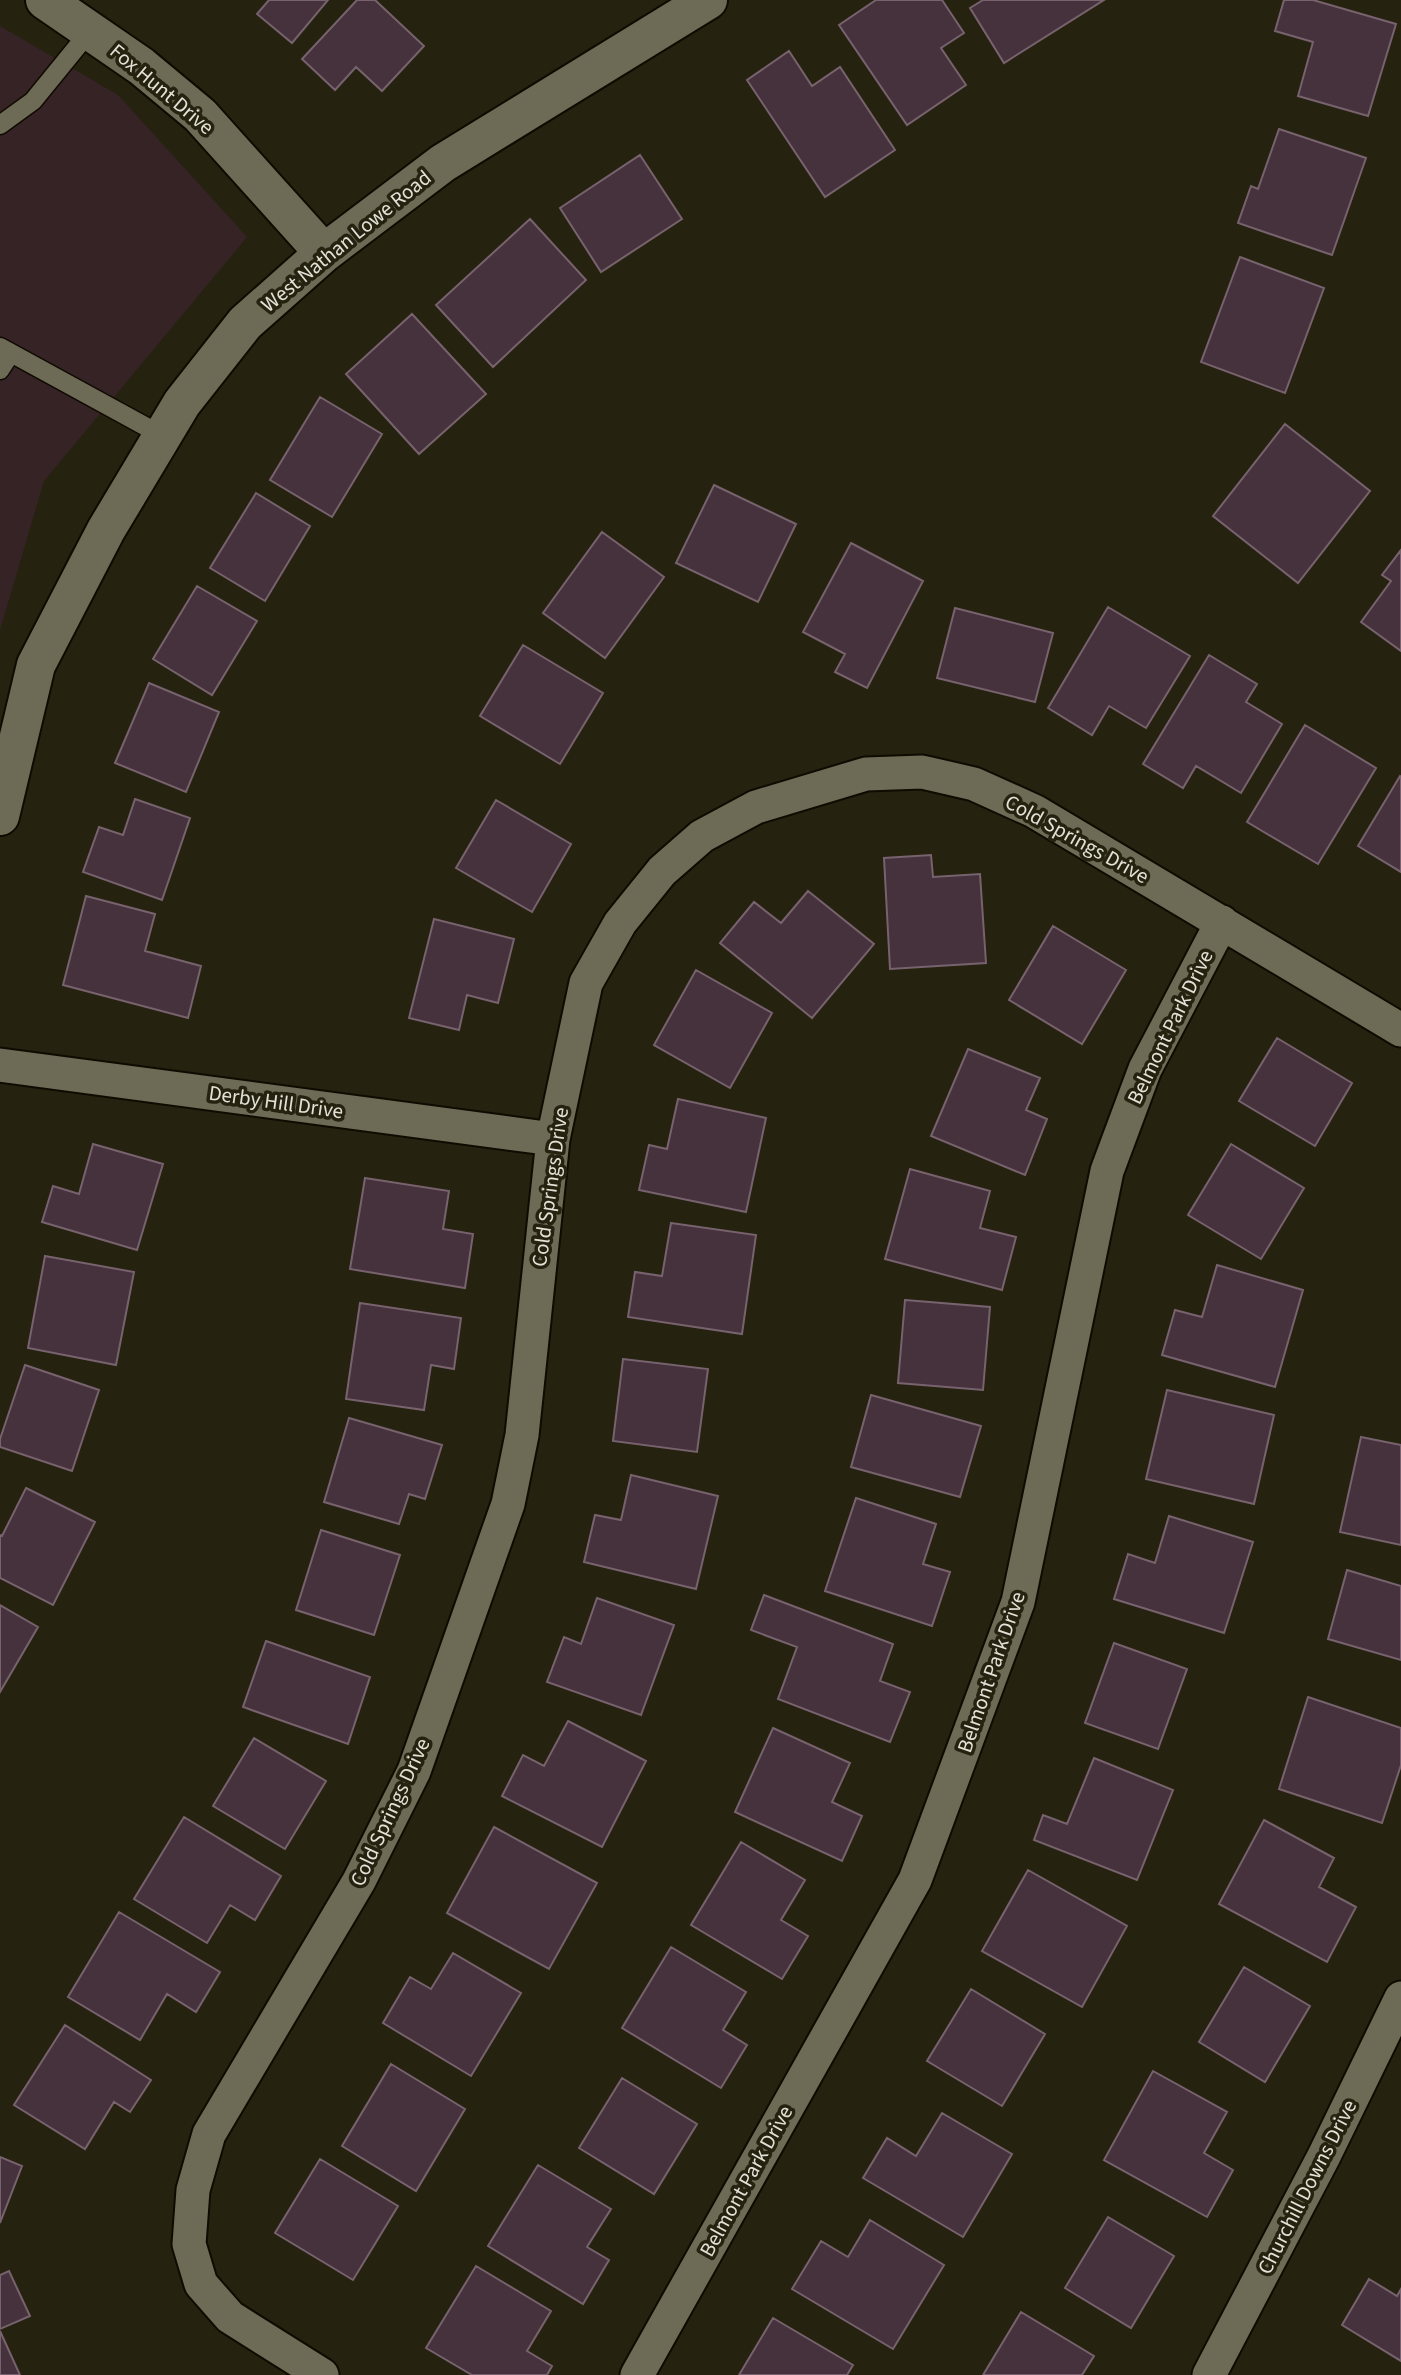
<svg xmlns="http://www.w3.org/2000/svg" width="1401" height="2375" font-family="'Source Sans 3',sans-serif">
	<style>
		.education { fill: #362325 }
		.building { fill: #45323c; stroke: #77626d; stroke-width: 2 }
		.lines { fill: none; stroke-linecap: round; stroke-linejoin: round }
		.service-casing { stroke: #0f0b00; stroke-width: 21 }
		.minor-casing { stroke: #0f0b00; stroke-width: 37 }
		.tertiary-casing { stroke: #0f0b00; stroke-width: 42 }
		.service { stroke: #6d6a55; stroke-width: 18 }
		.minor { stroke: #6d6a55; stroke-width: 33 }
		.tertiary { stroke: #6d6a55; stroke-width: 38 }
		.labels { text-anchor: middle; stroke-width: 7; stroke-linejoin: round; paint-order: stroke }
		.street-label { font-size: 21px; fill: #e4e2d7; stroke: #252210 }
	</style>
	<rect width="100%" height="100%" fill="#252210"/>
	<path class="education" d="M0 26 118 95 247 237 44 481 0 630Z"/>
	<path class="building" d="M269 0H328L292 43 257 14Z
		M357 0H375L424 46 382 91 356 67 335 90 302 59Z
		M876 0H942L964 33 941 48 966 85 907 125 839 25Z
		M983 0H1104L1004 63 970 8Z
		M1284 0H1313L1396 24 1368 116 1298 96 1313 42 1275 31Z
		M789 51 812 86 840 67 895 150 825 197 747 80Z
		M1279 129 1366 158 1332 255 1238 223 1251 186 1258 189Z
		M640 155 682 219 601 272 560 208Z
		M530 219 586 280 493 367 436 305Z
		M1240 257 1324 288 1285 393 1201 362Z
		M412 314 486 394 419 454 346 374Z
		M320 397 382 434 332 517 270 480Z
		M1285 424 1370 491 1298 583 1213 516Z
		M714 485 796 524 758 602 676 563Z
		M256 493 310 526 265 601 210 568Z
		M602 532 664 577 605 658 543 613Z
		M851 543 923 581 867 688 835 672 845 654 803 632Z
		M1401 550V651L1361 622 1391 581 1382 575Z
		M197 586 257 621 212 695 153 659Z
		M1108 607 1190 656 1146 728 1109 706 1092 735 1048 708Z
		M955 608 1053 633 1035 702 937 678Z
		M523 645 603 693 560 764 480 716Z
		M1209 655 1257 684 1246 702 1282 724 1241 793 1196 766 1183 788 1143 764Z
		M149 683 219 712 186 792 115 763Z
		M1305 725 1376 768 1318 864 1247 822Z
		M1400 776 1401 777V872L1358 846Z
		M135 799 190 818 162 900 83 872 99 827 123 835Z
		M496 800 571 844 532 912 456 868Z
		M931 855 933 877 980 874 986 963 890 969 884 858Z
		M808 891 874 944 812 1018 720 943 754 902 781 923Z
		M86 896 155 914 145 951 201 966 188 1018 63 985Z
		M434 919 514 939 498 1003 467 995 459 1030 409 1018Z
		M1053 926 1126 970 1082 1044 1009 1000Z
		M696 970 772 1013 730 1088 654 1045Z
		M1277 1038 1352 1083 1315 1146 1239 1101Z
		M968 1049 1040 1078 1026 1110 1047 1119 1025 1175 931 1136Z
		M678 1099 766 1118 746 1212 639 1190 649 1145 667 1149Z
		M93 1144 163 1164 137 1250 42 1222 53 1186 79 1194Z
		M1231 1144 1304 1188 1261 1259 1188 1215Z
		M910 1169 990 1191 980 1228 1016 1237 1002 1290 885 1259Z
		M365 1178 449 1191 443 1229 473 1234 465 1288 350 1269Z
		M671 1223 756 1235 742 1334 628 1317 635 1272 662 1276Z
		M45 1256 134 1272 116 1365 28 1348Z
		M1217 1265 1303 1290 1275 1387 1162 1355 1175 1310 1202 1317Z
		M905 1300 990 1307 983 1390 898 1383Z
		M360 1303 461 1318 454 1369 431 1365 424 1410 346 1399Z
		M623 1359 708 1369 697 1452 613 1441Z
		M25 1365 99 1390 72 1471 0 1447V1439Z
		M1167 1390 1274 1415 1254 1504 1146 1479Z
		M871 1395 981 1426 960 1497 851 1467Z
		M349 1418 442 1445 425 1499 409 1494 399 1524 324 1502Z
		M1361 1437 1401 1445V1545L1340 1532Z
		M631 1475 718 1496 696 1589 584 1562 595 1515 621 1520Z
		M26 1488 95 1522 53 1605 0 1578V1535L2 1536Z
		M856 1498 936 1524 923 1564 950 1572 932 1626 825 1591Z
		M1169 1516 1253 1542 1224 1633 1114 1599 1128 1554 1155 1563Z
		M321 1530 400 1555 374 1635 296 1610Z
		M1347 1570 1401 1586V1660L1328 1639Z
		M764 1595 893 1644 880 1681 910 1692 890 1742 778 1699 797 1647 751 1630Z
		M597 1598 674 1625 641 1715 547 1682 564 1637 581 1644Z
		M0 1605 38 1627 0 1692Z
		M266 1641 370 1677 348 1744 243 1707Z
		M1114 1643 1187 1669 1158 1749 1085 1723Z
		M1308 1697 1401 1728V1765L1382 1823 1279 1789Z
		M568 1721 646 1761 602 1847 502 1796 523 1755 544 1766Z
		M773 1728 850 1763 832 1802 862 1816 842 1861 735 1812Z
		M254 1738 326 1781 285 1849 213 1806Z
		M1094 1758 1173 1790 1137 1880 1034 1840 1043 1815 1067 1824Z
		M184 1817 281 1876 255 1920 230 1905 207 1943 134 1899Z
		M1264 1820 1334 1858 1319 1887 1356 1907 1327 1962 1219 1904Z
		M494 1827 597 1883 549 1969 447 1913Z
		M741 1842 805 1880 781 1920 808 1936 782 1979 691 1925Z
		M1028 1870 1127 1926 1082 2007 982 1951Z
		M119 1912 220 1972 196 2012 167 1994 140 2040 68 1997Z
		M671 1947 746 1992 723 2030 747 2045 721 2088 622 2028Z
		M453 1953 521 1993 471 2076 383 2023 410 1977 431 1989Z
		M1244 1967 1310 2006 1265 2082 1199 2042Z
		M971 1989 1045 2034 1002 2106 927 2061Z
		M65 2025 151 2080 130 2112 114 2102 85 2149 14 2105Z
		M391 2064 465 2109 416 2191 342 2146Z
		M1153 2071 1227 2112 1204 2153 1233 2170 1207 2217 1104 2160Z
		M622 2078 697 2124 654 2194 579 2148Z
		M942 2113 1012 2154 963 2237 863 2178 887 2138 916 2156Z
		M0 2157 22 2166 0 2223Z
		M320 2159 398 2206 353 2280 275 2233Z
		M538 2165 611 2209 587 2247 609 2260 583 2304 488 2246Z
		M1108 2217 1174 2256 1131 2328 1065 2288Z
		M870 2220 944 2265 893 2349 792 2289 821 2241 848 2257Z
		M476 2266 551 2311 527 2351 552 2366 547 2375H472L426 2348Z
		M9 2271 30 2316 0 2329V2275Z
		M1369 2279 1397 2296 1401 2289V2361L1342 2325Z
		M1021 2312 1094 2356 1082 2375H983Z
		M773 2318 853 2365 847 2375H739Z
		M0 2331 20 2375H0Z"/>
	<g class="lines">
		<defs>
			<path id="service" d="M0 125 33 101 90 31
				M0 347 163 436
				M0 370 11 353"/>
			<path id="minor" d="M0 1065 553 1139
				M322 2375 230 2317 201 2284 189 2244 193 2190 209 2134 359 1881 414 1771 508 1504 522 1435 553 1139 586 983 620 923 662 871 702 836 756 807 866 774 922 772 974 784 1034 811 1401 1030
				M637 2375 915 1880 1018 1602 1107 1171 1145 1069 1222 922
				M1209 2375 1324 2156 1401 1998"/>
			<path id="tertiary" d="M45 0 141 66 200 115 324 253
				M0 816 36 665 106 530 182 403 245 323 324 253 443 163 708 0"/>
		</defs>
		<use href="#service" class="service-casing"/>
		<use href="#minor" class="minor-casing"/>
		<use href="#tertiary" class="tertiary-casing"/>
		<use href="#service" class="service"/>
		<use href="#minor" class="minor"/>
		<use href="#tertiary" class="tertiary"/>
	</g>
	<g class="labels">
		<g class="street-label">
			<text transform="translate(162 89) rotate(40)" y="7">Fox Hunt Drive</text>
			<text transform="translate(346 241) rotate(-39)" y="7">West Nathan Lowe Road</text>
			<text transform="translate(1077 839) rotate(29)" y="7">Cold Springs Drive</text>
			<text transform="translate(1170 1027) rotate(-64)" y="7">Belmont Park Drive</text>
			<text transform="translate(276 1102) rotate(8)" y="7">Derby Hill Drive</text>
			<text transform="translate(550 1187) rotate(-82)" y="7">Cold Springs Drive</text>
			<text transform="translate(991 1672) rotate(-71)" y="7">Belmont Park Drive</text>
			<text transform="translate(390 1812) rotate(-65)" y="7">Cold Springs Drive</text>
			<text transform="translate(746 2181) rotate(-61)" y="7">Belmont Park Drive</text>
			<text transform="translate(1307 2187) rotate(-63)" y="7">Churchill Downs Drive</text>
		</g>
	</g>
</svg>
